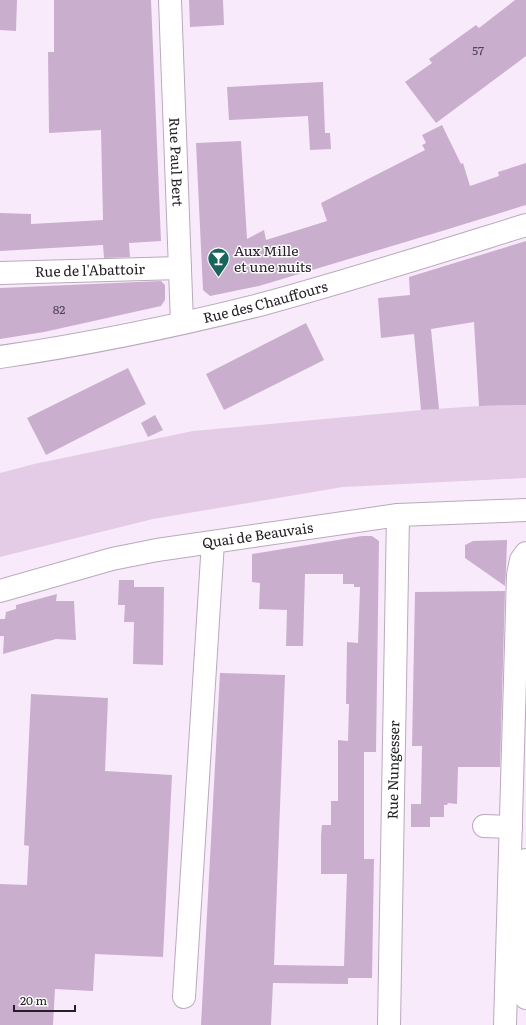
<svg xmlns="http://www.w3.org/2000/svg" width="526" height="1025" font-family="Literata,serif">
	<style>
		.green { fill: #e4cce7 }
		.building { fill: #caaece }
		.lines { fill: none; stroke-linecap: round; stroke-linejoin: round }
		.minor-casing { stroke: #b9aabb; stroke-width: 24 }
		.minor { stroke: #fff; stroke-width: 22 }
		.labels { text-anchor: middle; stroke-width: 3; stroke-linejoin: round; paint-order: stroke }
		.number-label { font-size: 12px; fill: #4e4450 }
		.street-label { font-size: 14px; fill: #252026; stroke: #fdfdfd }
		.poi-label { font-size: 14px; fill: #252026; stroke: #fdfdfd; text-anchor: start }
	</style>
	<rect width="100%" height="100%" fill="#f9eafb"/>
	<path class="green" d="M526 405V478L343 487 153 519 0 557V473L34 464 193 431 421 410 479 406Z"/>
	<path class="building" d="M0 0H17L16 31 0 30Z
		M54 0H151L161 241 129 243 130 257 104 258 103 245 0 251V213L31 214V224L103 220 101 130 49 133 48 52H54Z
		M189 0H223L224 25 190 27Z
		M515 0H526V56L436 123 405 82 432 63 429 59 476 25 479 28Z
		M323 82 325 133H330L331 149 310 150 308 116 229 120 227 87Z
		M442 125 461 164 463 163 470 186 499 176 498 172 526 163V205L442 231 259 286 210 296 203 290 196 143 241 141 247 239 264 230 266 240 327 221 321 203 425 150 422 145 426 143 422 135Z
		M526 241V405L479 406 474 322 431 329 439 409 421 410 414 334 381 338 378 298 410 295 409 277Z
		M161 281 165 285V300L161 306 44 332 0 339V288Z
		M306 323 324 360 224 410 206 374Z
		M128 368 146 404 46 455 27 418Z
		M155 415 163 430 148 437 141 423Z
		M362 536H372L379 541 376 752H364V859H374L372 978H348V984L273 983 271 1025H201L220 673 285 675 274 965 344 966 347 874H321V835L322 825H331V801H338V740L348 741 349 704H346L347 642 358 643 360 587H354V584H343V574H305L303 646H286L287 610 259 609 260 583 252 582V554Z
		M507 540 506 570 505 586 465 558V545L473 541Z
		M119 580H134V587H164L163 665 133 664 134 622H124L125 605H118Z
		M505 591 500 767H458L457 804 448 803 447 805H444V817H430V827H411V804H421L422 746H412L415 592Z
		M57 594 56 601H74L76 640 56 639 3 654 4 636H0V619H5L6 612 16 609V605Z
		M31 694 108 698 105 771 172 775 163 957 95 954 93 991 55 989 53 1025H0V884L27 885 29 846 24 845Z"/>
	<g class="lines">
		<defs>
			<g id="minor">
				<path id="s1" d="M170 0 182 323"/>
				<path id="s2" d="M0 273 180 268"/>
				<path id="s3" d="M0 357C89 344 176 326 263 304 351 280 439 252 526 225"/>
				<path id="s4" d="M0 591 112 559 157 550 398 515 526 510"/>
				<path d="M484 826 511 827"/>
				<path d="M526 860 525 995 526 998"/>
				<path d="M184 997 213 542"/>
				<path id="s5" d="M389 1025 398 515"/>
				<path d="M505 1025 518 575 521 560 526 553"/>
			</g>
		</defs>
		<use href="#minor" class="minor-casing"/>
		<use href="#minor" class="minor"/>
	</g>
	<defs>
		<symbol id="bar-pin" viewBox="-11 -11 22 30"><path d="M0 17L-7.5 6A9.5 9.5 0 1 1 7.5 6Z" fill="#19655e" stroke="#fdfdfd"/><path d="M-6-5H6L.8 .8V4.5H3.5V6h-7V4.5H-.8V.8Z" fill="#fff"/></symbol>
	</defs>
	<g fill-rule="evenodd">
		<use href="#bar-pin" x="206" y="246" width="25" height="34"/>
	</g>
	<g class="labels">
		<g class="number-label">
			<text x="478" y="55">57</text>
			<text x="59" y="314">82</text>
		</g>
		<g class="street-label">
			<text dy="5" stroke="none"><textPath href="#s1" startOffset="162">Rue Paul Bert</textPath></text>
			<text dy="5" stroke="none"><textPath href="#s2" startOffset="90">Rue de l'Abattoir</textPath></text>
			<text dy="5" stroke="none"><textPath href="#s3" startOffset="271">Rue des Chauffours</textPath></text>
			<text dy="5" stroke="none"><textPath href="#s4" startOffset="264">Quai de Beauvais</textPath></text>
			<text dy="5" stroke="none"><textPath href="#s5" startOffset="255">Rue Nungesser</textPath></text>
		</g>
		<g class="poi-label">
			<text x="234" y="256">Aux Mille<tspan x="234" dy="16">et une nuits</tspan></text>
		</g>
	</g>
	<path d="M14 1005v6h61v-6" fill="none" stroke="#252026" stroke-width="2"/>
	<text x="20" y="1005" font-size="12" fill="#252026" stroke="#fdfdfd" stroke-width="3" paint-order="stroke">20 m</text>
</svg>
